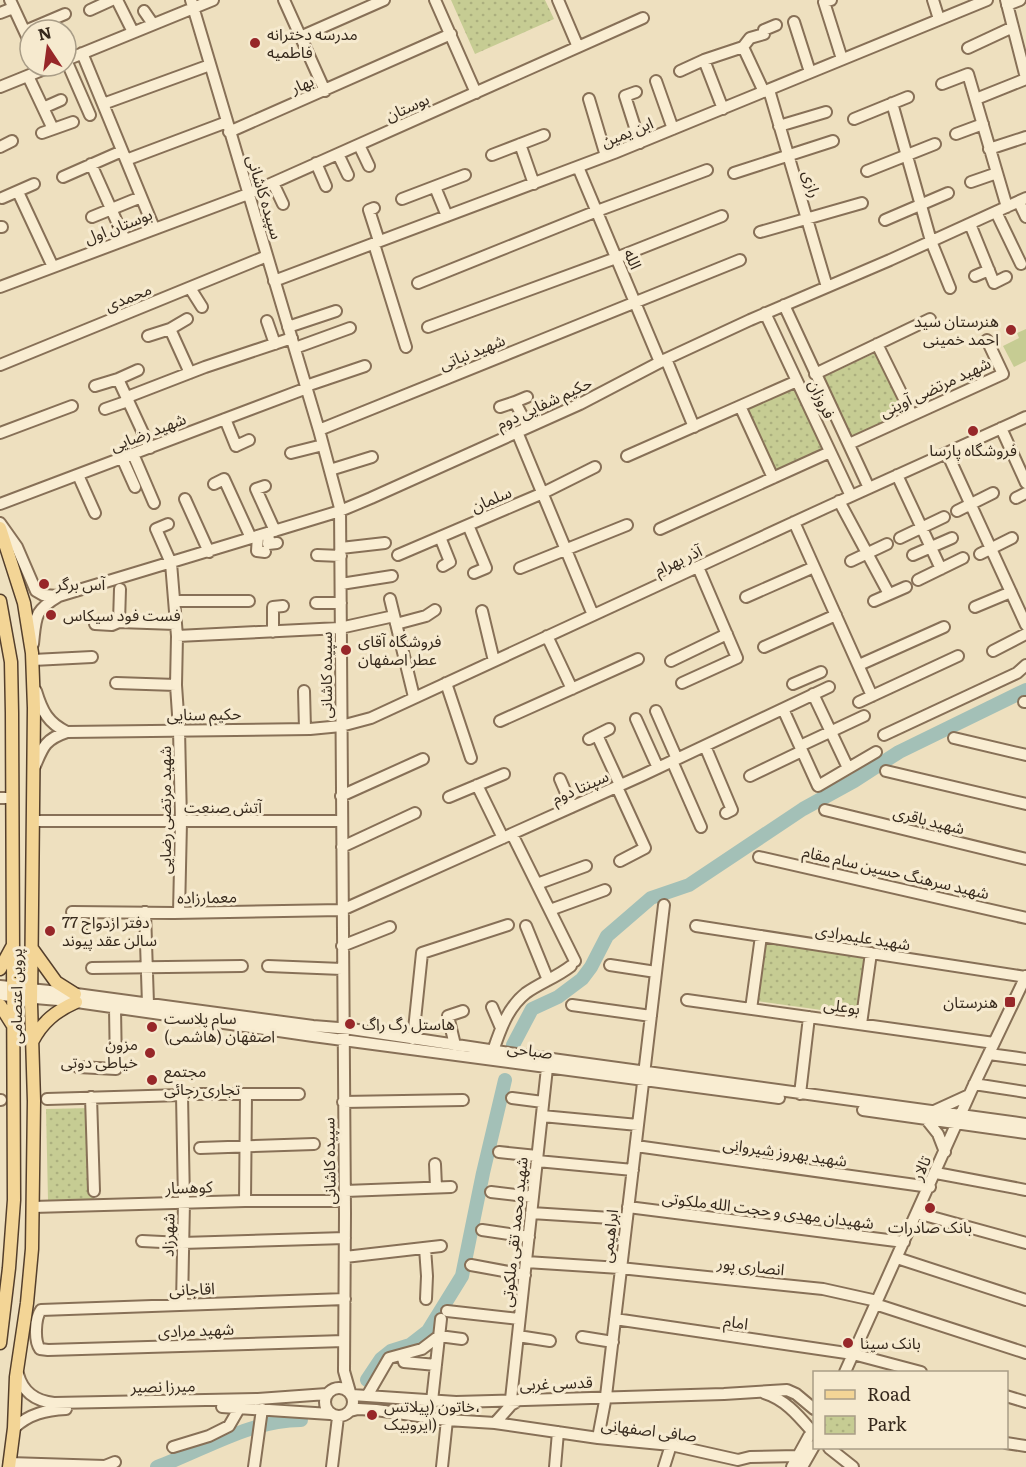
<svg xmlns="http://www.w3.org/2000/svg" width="1026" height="1467" font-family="Literata,'Noto Sans Arabic',serif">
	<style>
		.park { fill: url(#park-dots) }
		.garden { fill: #c6cc93 }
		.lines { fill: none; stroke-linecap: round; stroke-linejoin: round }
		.river { stroke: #a3c0b7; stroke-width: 14 }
		.minor-casing { stroke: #877057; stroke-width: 14 }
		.major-casing { stroke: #543f2c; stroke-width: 15 }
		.minor { stroke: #f9edd2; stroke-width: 10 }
		.major { stroke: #f3d596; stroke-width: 12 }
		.poi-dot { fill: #972729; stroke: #f6eacf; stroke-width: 2 }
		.labels { text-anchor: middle; stroke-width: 6; stroke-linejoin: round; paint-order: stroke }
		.poi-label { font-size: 16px; fill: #36291c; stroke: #f6eacf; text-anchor: start }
		.street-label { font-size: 16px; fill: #36291c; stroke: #f6eacf }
	</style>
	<defs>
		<pattern id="park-dots" width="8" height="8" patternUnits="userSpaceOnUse" patternTransform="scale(1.5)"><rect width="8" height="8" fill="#c6cc93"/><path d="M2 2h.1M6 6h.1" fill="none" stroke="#abaf7e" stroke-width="1.8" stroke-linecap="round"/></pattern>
	</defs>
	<rect width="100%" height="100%" fill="#eee0bf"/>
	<path class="park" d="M451 0H545L554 19 475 54Z
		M877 352 905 412 852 437 824 377Z
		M794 388 824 450 774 472 745 409Z
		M764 942 867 957 857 1015 757 1001Z
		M92 1108 94 1199 48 1200 46 1109Z"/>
	<path class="garden" d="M1026 329V361L1014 367 1003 346 1019 338 1017 333Z"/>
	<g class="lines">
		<path class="river" d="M513 1045 532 1009 558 997 582 979 591 967 607 936 651 898 689 885 803 809 854 781 899 752 1026 690
			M367 1380 381 1359 391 1351 410 1345 428 1331 462 1276 483 1173 505 1080
			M157 1467C204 1450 250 1420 301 1420"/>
		<defs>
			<path id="minor" d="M10 0 30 43
				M117 0 133 32
				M191 0 319 430 340 508 345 1213 344 1371 350 1392
				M284 0 325 91
				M435 0 476 93
				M558 0 578 47
				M831 0 824 2 842 59
				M933 0 939 19
				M1006 0 1026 78
				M1007 5 1020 0
				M90 10 112 0
				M144 11 153 24
				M0 13 13 8
				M794 22 810 72
				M25 31 65 14
				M300 37 384 0
				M743 47 764 92
				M968 48 1013 27
				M82 53 154 228
				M66 60 213 0
				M66 60 90 115
				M704 60 723 109
				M680 71 704 60 743 47 750 38 764 34V30L776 25
				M28 76 53 129
				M656 81 673 129
				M942 84 968 74 1007 207
				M0 87 52 66
				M769 90 827 287
				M636 92 625 96 640 143
				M589 99 606 156
				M976 99 1026 79
				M892 103 931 241 950 288
				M103 104 210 65
				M43 108 61 100
				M854 119 908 97
				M779 126 826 112
				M229 132 451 34
				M42 133 73 122
				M956 134 983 124
				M520 144 534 184
				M359 145 369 166
				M0 147 12 141
				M989 149 1026 137
				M338 154 348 175
				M492 155 544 135
				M126 160 227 122
				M316 163 326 186
				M91 164 125 240
				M578 167 660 362
				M867 171 935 144
				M734 173 833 141
				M63 177 122 151
				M971 182 997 173
				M273 183 283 204
				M435 187 447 216
				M18 192 53 267
				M2 198 34 184
				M402 199 465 175
				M1019 202 1026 217
				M374 208 369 210 379 241
				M996 212 1021 264
				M92 217 141 197
				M885 220 948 193
				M970 224 994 283 1006 277
				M0 227H2
				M760 232 862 203
				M374 244 406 347
				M975 276 989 270
				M274 281 614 153 987 0
				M418 283 597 211 707 170
				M0 287 248 194 643 18
				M190 288 202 307
				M784 305 869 488
				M765 313 851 496
				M267 321 275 344
				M288 327 336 311
				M428 327 616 258 722 216
				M170 329 190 373
				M148 336 170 329 187 319
				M877 344 912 415
				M295 348 350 328
				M666 359 694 427
				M0 365 267 256
				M815 374 930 319
				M118 379 150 448
				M95 386 118 379 138 370
				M306 386 365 366
				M527 397 515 402 528 427
				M740 406 773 478
				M500 407 515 402
				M105 409 128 401 130 396 205 367 292 338
				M225 419 236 446 249 440
				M1001 428 1026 483
				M319 430 740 260
				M517 432 593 615
				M0 433 72 406
				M849 444 1003 374 987 340
				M291 453 323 445
				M947 453 1026 625
				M133 454 154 503
				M627 456 797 381
				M122 458 135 487
				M330 470 372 457
				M78 475 95 513
				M897 475 941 569
				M214 484 224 479 251 538
				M265 486 256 489 275 531
				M1016 498 1026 493
				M185 499 209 552
				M839 501 889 594
				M0 504 307 388
				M957 511 993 493
				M794 522 872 696
				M0 523 17 547 36 591 43 595 59 596
				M168 524 156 529 171 563 177 636 176 685 179 729 181 822 179 913
				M468 525 486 568 474 573
				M660 529 830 452
				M269 533 268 544 277 543
				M258 536 257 551 265 552
				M440 537 450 562 443 566
				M900 538 944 517
				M341 548 385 543
				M980 554 1012 538
				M317 555 341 556
				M398 555 543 493 595 467
				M913 555 952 538
				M851 561 887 544
				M520 568 627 525
				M918 580 963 558
				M341 584 392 576
				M120 589 119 622 176 624
				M746 597 814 567
				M390 599 414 697
				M175 601H249
				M874 601 906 587
				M316 603H341
				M975 607 1011 592
				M482 611 494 661
				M95 624 112 625 119 622
				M396 624 426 616 435 610
				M273 632V607L283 606
				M177 636 340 628 394 616
				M547 636 572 689
				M33 644C36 616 34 611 59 596L251 538 340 511 371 498 580 404 666 359 750 320 890 260 1026 198
				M764 647 836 615
				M993 651 1026 634
				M33 660 92 657
				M671 661 727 634
				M859 665 944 627
				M116 683 176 685
				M446 683 471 758
				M682 683 737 658 698 567
				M793 684 821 672
				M36 691C42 711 48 723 67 732
				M304 691 305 729
				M813 694 848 768
				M859 702 958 656
				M1024 702H1026
				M783 709 818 786 876 752
				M656 711 677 759
				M636 719 658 768
				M500 721 638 659
				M597 735 620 785
				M884 735 1017 673 1026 665
				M954 738 1026 755
				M589 739 609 729
				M705 746 732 810 726 813
				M800 746 864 716
				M672 761 701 827
				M35 766C43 746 46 739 67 732L310 729 341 726 371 718 827 507 1026 417
				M886 771 1026 804
				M750 776 802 751
				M560 779 572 807
				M477 785 503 838
				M617 787 645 848 620 861
				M341 796 423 759
				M449 797 504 774
				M0 798H12
				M825 810 1026 859
				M33 821H342
				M512 834 575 961
				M342 847 415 813
				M759 857 1026 918
				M537 884 586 866
				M550 910 605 890
				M72 912 174 913 342 910 643 775 829 687
				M145 912 148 1004
				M526 926 548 980
				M696 926 1026 977
				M342 946 390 927
				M610 965 656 972
				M268 966 342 969
				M92 968 242 966
				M0 986 69 993 313 1026 351 1029 523 1055 1026 1124
				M0 995 70 1001 313 1036 779 1098
				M687 1000 994 1043
				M572 1005 651 1016
				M492 1007 501 1028
				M751 1009 761 936
				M861 1024 871 953
				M413 1039 422 953 508 925
				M455 1045 448 1016 463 1011
				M493 1051C500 1030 508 1007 526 993 540 983 557 977 571 966
				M989 1054 1026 1059
				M78 1067 116 1069 115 1008
				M974 1084 1026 1092
				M196 1094H299
				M800 1094 809 1017
				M91 1097 94 1191
				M512 1098 543 1102
				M47 1099 182 1095 184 1202 182 1304
				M0 1100H1
				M343 1102 463 1100
				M863 1110 1026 1133
				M934 1111 969 1095
				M542 1116 638 1125
				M926 1119 938 1134 945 1152
				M636 1146 930 1187
				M200 1148 314 1144
				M499 1152 537 1156
				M537 1161 633 1170
				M435 1164 436 1187
				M936 1173 1026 1190
				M345 1191 451 1187
				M491 1192 533 1197
				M245 1201 246 1094
				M33 1207 245 1201H345
				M628 1207 904 1242
				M531 1213 627 1219
				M917 1213 1026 1243
				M482 1230 529 1237
				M142 1241 182 1243 345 1238
				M425 1248 427 1276 426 1299
				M345 1257 441 1246
				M897 1258 1026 1300
				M526 1262 620 1268 823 1289 877 1301
				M471 1265 525 1275
				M875 1304 1026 1353
				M447 1311 519 1319
				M615 1319 853 1354 921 1372
				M518 1336 550 1341
				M582 1337 613 1342
				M344 1341 48 1350 40 1349C34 1341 35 1318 41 1310L345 1299
				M402 1355 404 1362 436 1365
				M845 1372 972 1089 1026 976
				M18 1374C23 1393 36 1401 54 1403L258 1399 327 1394
				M325 1402a14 14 0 1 1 28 0a14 14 0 1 1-28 0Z
				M764 1393C784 1399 797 1414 810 1429
				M352 1395 456 1402 724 1394 787 1390 796 1394 814 1409
				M367 1396 389 1358 422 1349 439 1336 462 1339
				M1006 1396 1026 1402
				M511 1399 547 1068
				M432 1401 441 1319
				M222 1407 330 1414
				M350 1411 358 1409 376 1410 447 1420 495 1423 598 1438 671 1445 738 1460 750 1457 798 1456
				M495 1423 511 1405 521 1399
				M14 1428C29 1414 46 1410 66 1409
				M598 1438 606 1396 664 905
				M1006 1443 1026 1446
				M173 1447 209 1436 229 1426 240 1407
				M829 1448 853 1467
				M9 1463 105 1466 115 1462
				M254 1467 262 1409
				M332 1467 338 1417
				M442 1467 447 1420
				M555 1467 558 1432
				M664 1467 671 1445
				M792 1467 809 1436
				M802 1467 814 1446"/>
			<path id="major" d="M0 528 24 603 32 653 34 708 31 1004 34 1101 32 1249 27 1303 16 1377 14 1428 9 1467
				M0 601 11 662 12 713 14 1200 9 1268 0 1343
				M33 950 56 982 75 994
				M0 969 13 945
				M0 1005 12 1024
				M32 1042C42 1022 56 1011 76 1002"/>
		</defs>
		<use href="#minor" class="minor-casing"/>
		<use href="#major" class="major-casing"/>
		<use href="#minor" class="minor"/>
		<use href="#major" class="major"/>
	</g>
	<g class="poi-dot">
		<circle cx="255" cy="43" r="6"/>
		<circle cx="1011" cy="330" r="6"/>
		<circle cx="973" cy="431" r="6"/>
		<circle cx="44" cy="584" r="6"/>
		<circle cx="51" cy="615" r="6"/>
		<circle cx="346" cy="650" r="6"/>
		<circle cx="50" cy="931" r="6"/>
		<rect x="1004" y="996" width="12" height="12" rx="3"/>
		<circle cx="350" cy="1024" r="6"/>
		<circle cx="152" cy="1027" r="6"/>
		<circle cx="150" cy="1053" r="6"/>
		<circle cx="152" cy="1080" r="6"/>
		<circle cx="930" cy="1208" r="6"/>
		<circle cx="848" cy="1343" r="6"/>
		<circle cx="372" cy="1415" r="6"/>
	</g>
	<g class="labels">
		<g class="poi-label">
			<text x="267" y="40">مدرسه دخترانه<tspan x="267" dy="18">فاطمیه</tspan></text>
			<text x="999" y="327" text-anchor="end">هنرستان سید<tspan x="999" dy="18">احمد خمینی</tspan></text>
			<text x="973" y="456" text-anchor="middle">فروشگاه پارسا</text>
			<text x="56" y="590">آس برگر</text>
			<text x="63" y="621">فست فود سیکاس</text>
			<text x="358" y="647">فروشگاه آقای<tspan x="358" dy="18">عطر اصفهان</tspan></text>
			<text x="62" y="928">دفتر ازدواج 77<tspan x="62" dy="18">سالن عقد پیوند</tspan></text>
			<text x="998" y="1008" text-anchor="end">هنرستان</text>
			<text x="164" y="1024">سام پلاست<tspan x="164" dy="18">اصفهان (هاشمی)</tspan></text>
			<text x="362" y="1030">هاستل رگ راگ</text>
			<text x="138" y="1050" text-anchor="end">مزون<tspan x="138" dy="18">خیاطی دوتی</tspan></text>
			<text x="164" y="1077">مجتمع<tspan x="164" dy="18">تجاری رجائی</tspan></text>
			<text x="930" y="1233" text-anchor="middle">بانک صادرات</text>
			<text x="860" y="1349">بانک سینا</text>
			<text x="384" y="1412">خاتون (پیلاتس،<tspan x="384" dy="18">ایروبیک)</tspan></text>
		</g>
		<g class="street-label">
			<text transform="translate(302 84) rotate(-23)" y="6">بهار</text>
			<text transform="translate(407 107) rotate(-24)" y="6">بوستان</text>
			<text transform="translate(627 132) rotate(-22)" y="6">ابن یمین</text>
			<text transform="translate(812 184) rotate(74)" y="6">رازی</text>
			<text transform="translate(265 197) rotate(73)" y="6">سپیده کاشانی</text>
			<text transform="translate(118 226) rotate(-21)" y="6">بوستان اول</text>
			<text transform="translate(633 259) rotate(67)" y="6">الله</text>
			<text transform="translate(128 297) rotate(-22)" y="6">محمدی</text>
			<text transform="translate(472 352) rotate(-22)" y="6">شهید نباتی</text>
			<text transform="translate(935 387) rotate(-25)" y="6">شهید مرتضی آوینی</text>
			<text transform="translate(822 399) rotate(65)" y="6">فروزان</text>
			<text transform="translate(544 403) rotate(-25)" y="6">حکیم شفایی دوم</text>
			<text transform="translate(148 432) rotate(-21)" y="6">شهید رضایی</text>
			<text transform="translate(491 499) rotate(-23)" y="6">سلمان</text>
			<text transform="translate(678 560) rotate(-25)" y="6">آذر بهرام</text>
			<text transform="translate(326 675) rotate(-90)" y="6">سپیده کاشانی</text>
			<text transform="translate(204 714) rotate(-1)" y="6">حکیم سنایی</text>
			<text transform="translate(580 787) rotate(-24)" y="6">سپنتا دوم</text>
			<text x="223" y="813">آتش صنعت</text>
			<text transform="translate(165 810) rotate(-90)" y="6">شهید مرتضی رضایی</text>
			<text transform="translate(929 820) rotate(14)" y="6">شهید باقری</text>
			<text transform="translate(896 872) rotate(13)" y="6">شهید سرهنگ حسین سام مقام</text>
			<text transform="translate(207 897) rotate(-1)" y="6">معمارزاده</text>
			<text transform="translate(863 937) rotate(9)" y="6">شهید علیمرادی</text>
			<text transform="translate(16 996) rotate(-90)" y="6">پروین اعتصامی</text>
			<text transform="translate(842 1006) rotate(8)" y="6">بوعلی</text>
			<text transform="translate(530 1050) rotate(8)" y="6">صباحی</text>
			<text transform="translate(785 1152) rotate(8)" y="6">شهید بهروز شیروانی</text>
			<text transform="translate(329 1161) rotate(-91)" y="6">سپیده کاشانی</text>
			<text transform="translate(921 1168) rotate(-66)" y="6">تالار</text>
			<text transform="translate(189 1187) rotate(-2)" y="6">کوهسار</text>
			<text transform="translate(768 1210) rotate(7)" y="6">شهیدان مهدی و حجت الله ملکوتی</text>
			<text transform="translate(514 1232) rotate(-84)" y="6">شهید محمد تقی ملکوتی</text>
			<text transform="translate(168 1235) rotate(-89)" y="6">شهرزاد</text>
			<text transform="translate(609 1236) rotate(-83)" y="6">ابراهیمی</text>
			<text transform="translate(751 1266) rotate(6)" y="6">انصاری پور</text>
			<text transform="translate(192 1289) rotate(-2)" y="6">اقاجانی</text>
			<text transform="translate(736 1322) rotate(8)" y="6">امام</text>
			<text transform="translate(196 1330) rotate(-2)" y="6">شهید مرادی</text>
			<text transform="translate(556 1383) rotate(-2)" y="6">قدسی غربی</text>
			<text transform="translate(163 1386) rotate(-1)" y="6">میرزا نصیر</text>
			<text transform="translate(649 1430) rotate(7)" y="6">صافی اصفهانی</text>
		</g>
	</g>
	<rect x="813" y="1371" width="195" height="78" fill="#f6eacf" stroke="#a99d87" stroke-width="1.5"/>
	<rect x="825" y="1390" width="30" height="9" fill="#f3d596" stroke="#a99d87" stroke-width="1.5"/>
	<text x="867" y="1401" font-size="18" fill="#36291c">Road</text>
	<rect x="825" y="1416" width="30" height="18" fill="url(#park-dots)" stroke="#a99d87" stroke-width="1.5"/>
	<text x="867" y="1431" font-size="18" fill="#36291c">Park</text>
	<g transform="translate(48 48) rotate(347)"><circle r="28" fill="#f6eacf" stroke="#a99d87" stroke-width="1.5"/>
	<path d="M0-4.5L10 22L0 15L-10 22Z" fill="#972729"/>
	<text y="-9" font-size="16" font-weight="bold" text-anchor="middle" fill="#36291c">N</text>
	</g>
</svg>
